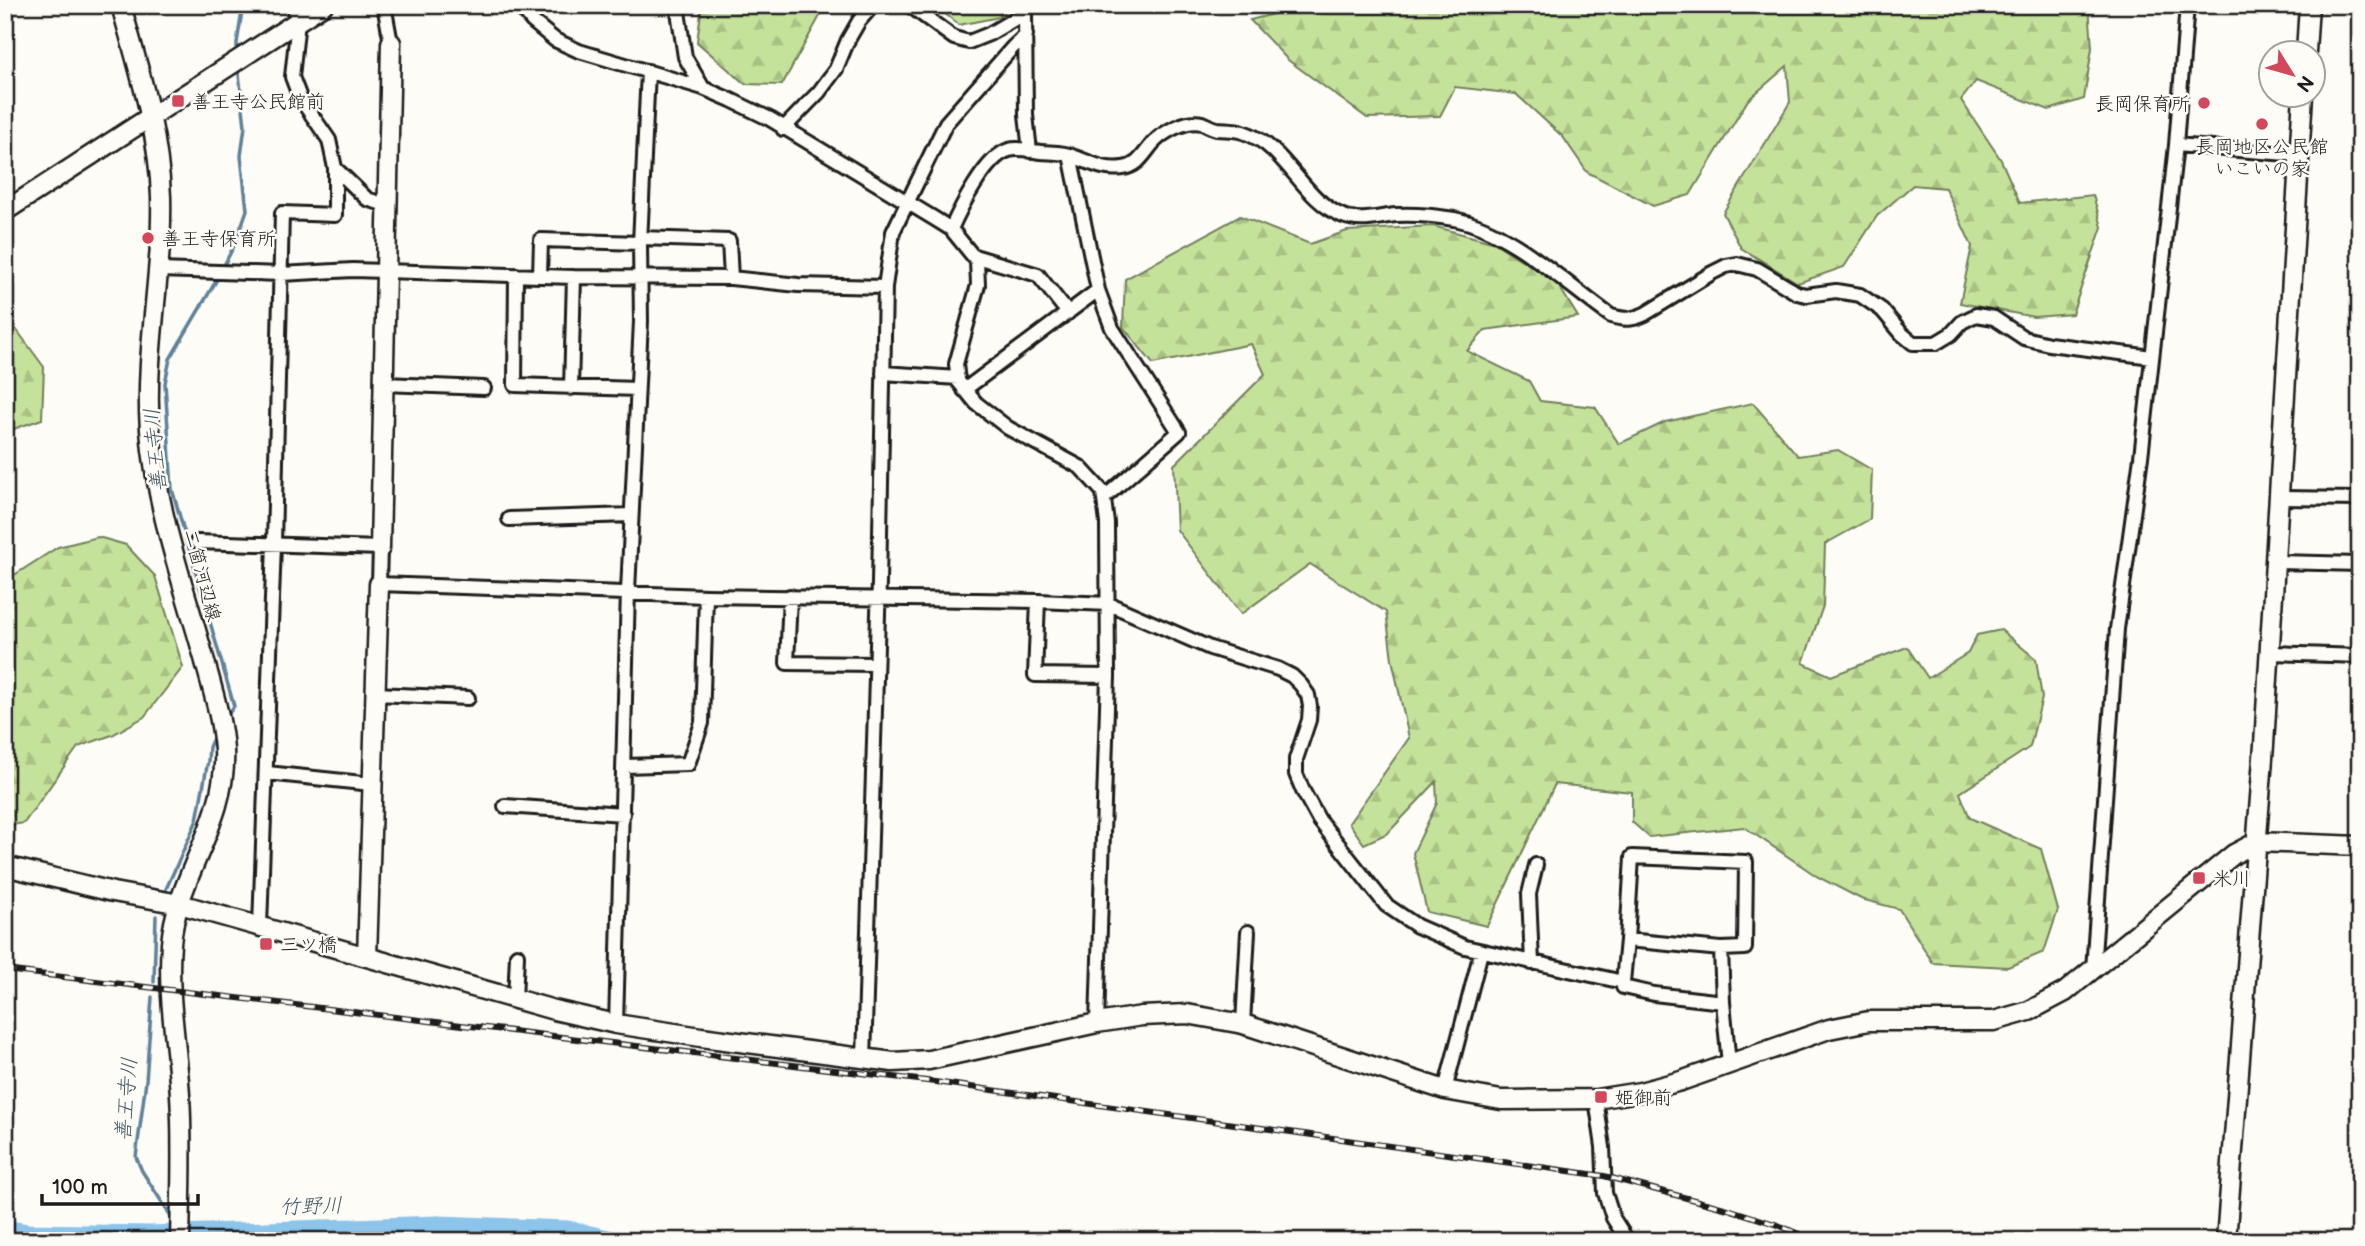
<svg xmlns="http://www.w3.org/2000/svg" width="2365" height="1246" font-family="'Balsamiq Sans','Klee One',sans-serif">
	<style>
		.forest { fill: url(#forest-firs); stroke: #707f5b; stroke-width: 2 }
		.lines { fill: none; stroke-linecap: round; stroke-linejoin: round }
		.stream { stroke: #5f8198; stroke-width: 3.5 }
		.river { stroke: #8cc4ea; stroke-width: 19 }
		.street-casing { stroke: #1c1c1c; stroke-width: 18 }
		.secondary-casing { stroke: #1c1c1c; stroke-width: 23 }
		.street { stroke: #fdfcf7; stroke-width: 12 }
		.secondary { stroke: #fdfcf7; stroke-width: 18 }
		.rail-casing { stroke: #1c1c1c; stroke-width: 6 }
		.rail { stroke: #fdfcf7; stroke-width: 3.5; stroke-dasharray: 10; stroke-linecap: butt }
		.poi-dot { fill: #d1495b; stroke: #fdfcf7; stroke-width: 2.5 }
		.labels { text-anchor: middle; stroke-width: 5; stroke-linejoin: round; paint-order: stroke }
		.poi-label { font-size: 19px; fill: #1c1c1c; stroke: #fdfcf7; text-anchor: start }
		.street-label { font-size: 19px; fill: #1c1c1c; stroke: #fdfcf7 }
		.water-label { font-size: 21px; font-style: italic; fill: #435764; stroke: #fdfcf7 }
	</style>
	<defs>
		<pattern id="forest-firs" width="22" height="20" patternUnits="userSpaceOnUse" patternTransform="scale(1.75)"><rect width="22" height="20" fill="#c5e29a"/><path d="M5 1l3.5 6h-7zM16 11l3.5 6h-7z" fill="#a9c184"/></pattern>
	</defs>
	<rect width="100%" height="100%" fill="#fdfcf7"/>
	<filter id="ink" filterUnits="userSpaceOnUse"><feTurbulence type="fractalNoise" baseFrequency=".0143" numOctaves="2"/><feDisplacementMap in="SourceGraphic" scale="14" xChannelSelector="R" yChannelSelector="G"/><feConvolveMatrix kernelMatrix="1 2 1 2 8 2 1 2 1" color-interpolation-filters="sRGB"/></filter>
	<g filter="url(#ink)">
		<path class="forest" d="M702 5H826L782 85 745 84 697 42Z
			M934 5H1013L999 17 959 25Z
			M1309 5H2089L2092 48 2084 99 2049 110 1976 81 1961 100 2001 160 2020 203 2093 195 2102 227 2072 314 2034 317 1960 303 1972 246 1945 188 1913 185 1877 216 1844 267 1798 283 1741 248 1723 213 1790 102 1787 66 1748 100 1690 195 1653 206 1587 172 1563 137 1516 94 1455 87 1440 116 1367 118 1288 60 1250 20Z
			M1240 216 1310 244 1347 231 1433 226 1495 243 1557 283 1578 317 1485 330 1467 351 1529 381 1540 401 1595 407 1619 444 1665 422 1753 403 1798 456 1838 450 1872 470 1870 519 1825 544 1823 606 1803 663 1831 676 1907 647 1928 678 1968 653 1977 635 2001 630 2036 659 2042 698 2030 747 1960 793 1970 818 2041 849 2058 910 2044 952 2008 967 1933 963 1899 909 1861 899 1818 877 1744 827 1649 837 1632 822V792L1555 784 1487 926 1427 912 1413 853 1437 803 1436 782 1388 833 1364 844 1349 823 1409 738 1392 659 1386 612 1310 564 1241 614 1177 530 1174 465 1265 374 1251 344 1153 364 1123 327 1125 279Z
			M5 314 44 367 42 419 5 432Z
			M98 537 126 545 155 576 183 667 144 717 112 735 78 747 24 823 5 826V581L58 547Z"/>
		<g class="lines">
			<path class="stream" d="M237 55V43L243 5
				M222 269 235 244 247 210 241 156 245 126 238 66
				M219 276 170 359 165 383 172 489 234 706 227 716
				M166 889 197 820 208 761 209 747 215 734
				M154 982 156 916
				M152 997 146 1081 136 1157 142 1171 174 1221
				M16 1241 28 1233"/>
			<path class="river" d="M5 1229 28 1233 149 1235 438 1225 568 1230 617 1241
				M410 1241 437 1225"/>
			<defs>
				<path id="street" d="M384 5 391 43
					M519 5 532 21 555 40 579 51 703 88 731 100 770 119 935 219 951 229 977 261 978 285 956 364 958 381 976 403 1008 428 1080 467 1103 492 1107 523 1108 676 1097 1023
					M677 5 685 57 703 88
					M909 5 954 38 969 42 989 34 1025 13 1026 115 1030 151
					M783 129 819 92 836 69 848 40 859 21 873 5
					M2176 145 2299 155
					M1070 155 1098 290 1112 328 1179 432 1104 498
					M335 168 367 199 389 206
					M951 229C960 209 986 156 1009 150 1020 147 1031 151 1041 152 1051 153 1063 152 1072 156 1090 162 1103 171 1123 168 1139 166 1144 153 1154 142 1165 131 1187 119 1202 123 1207 125 1211 128 1217 129 1225 130 1235 129 1243 132 1287 146 1301 199 1343 216 1361 223 1377 217 1396 215 1414 214 1436 216 1454 219 1511 230 1564 283 1611 316 1625 320 1632 320 1645 314L1712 273 1726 266 1737 264 1757 269 1797 293 1806 295 1836 291 1860 295 1882 310 1902 334 1913 343H1936L1951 334 1962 322 1976 315 1994 318 2024 338 2049 344 2152 357
					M641 238 729 241 731 278
					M974 256 1038 275 1068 313
					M159 270 281 274 353 270 574 277 731 278 798 285 885 287
					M516 275 515 385 637 389
					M540 276 541 240 640 243
					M883 373 958 378
					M384 384 484 388
					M571 388 574 277
					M964 390 1098 290
					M2280 498 2360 499
					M509 519 631 515
					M197 542 380 548 379 584 706 596 1038 601 1109 604 1210 648 1278 669 1292 676 1301 685 1308 695 1310 706 1309 720 1296 759V774L1303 791 1319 820 1386 905 1417 926 1465 947 1623 982 1627 940 1721 949 1723 1002 1729 1064
					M2276 562 2360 564
					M790 596 787 663 875 664
					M1038 601 1035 675 1108 676
					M2270 653 2360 656
					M375 694 468 698
					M625 766 688 764 702 723 706 596
					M267 773 372 784
					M505 806 623 814
					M260 926 274 544 282 213 335 215V168L329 140 300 98 292 77 298 21 293 5
					M1627 940 1632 857 1746 862 1745 948 1721 949
					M1532 963 1529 894 1536 865
					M2093 970 2117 629 2141 457 2176 145 2187 5
					M1623 982V987L1654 994 1723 1002
					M515 1000 517 955
					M616 1024 628 591 641 321 640 243 648 71
					M1243 1024 1248 932
					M864 1059 879 582 885 287 893 232 946 123 1013 47 1026 35
					M1445 1090 1481 952
					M1596 1099 1603 1147 1605 1193 1613 1218 1625 1237"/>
				<path id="secondary" d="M121 5C138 68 159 131 161 197 163 274 144 355 150 430 156 508 183 583 204 658 212 688 222 719 224 750 228 822 176 876 171 944 167 994 177 1046 180 1095 183 1143 181 1193 180 1241
					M2306 52 2309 5
					M5 211 323 5
					M380 548 391 43
					M5 866 113 892 180 904 554 1010 616 1024 701 1037 893 1062 929 1060 1097 1023 1142 1016 1187 1014 1243 1024 1445 1090 1501 1100 1596 1099 1640 1092 1681 1081 1829 1029 1869 1021H1994L2029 1011 2065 992 2234 854 2257 842 2360 846
					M367 957 379 584
					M2226 1241 2264 745 2303 94"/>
			</defs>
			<use href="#street" class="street-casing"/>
			<use href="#secondary" class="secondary-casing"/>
			<use href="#street" class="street"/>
			<use href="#secondary" class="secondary"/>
			<defs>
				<path id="rail" d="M5 970 935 1082 1604 1176 1728 1209 1778 1225 1815 1241"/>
			</defs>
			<use href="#rail" class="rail-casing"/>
			<use href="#rail" class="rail"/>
		</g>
	</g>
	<g class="poi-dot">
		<rect x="171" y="94" width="14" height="14" rx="3.5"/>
		<circle cx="2204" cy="103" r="7"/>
		<circle cx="2262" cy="124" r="7"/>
		<circle cx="148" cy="238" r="7"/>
		<rect x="2192" y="871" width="14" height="14" rx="3.5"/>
		<rect x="259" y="937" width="14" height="14" rx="3.5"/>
		<rect x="1594" y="1090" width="14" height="14" rx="3.5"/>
	</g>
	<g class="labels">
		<g class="poi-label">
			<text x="192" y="108">善王寺公民館前</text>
			<text x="2190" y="110" text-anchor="end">長岡保育所</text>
			<text x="2262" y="153" text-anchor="middle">長岡地区公民館<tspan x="2262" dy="22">いこいの家</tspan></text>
			<text x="162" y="245">善王寺保育所</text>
			<text x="2213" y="885">米川</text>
			<text x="280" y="951">三ツ橋</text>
			<text x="1615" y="1104">姫御前</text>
		</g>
		<g class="street-label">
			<text transform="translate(203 575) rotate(75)" y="7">二箇河辺線</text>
		</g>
		<g class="water-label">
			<text transform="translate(155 450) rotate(-95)" y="7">善王寺川</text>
			<text transform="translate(126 1099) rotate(-85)" y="7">善王寺川</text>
			<text transform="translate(311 1206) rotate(-2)" y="7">竹野川</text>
		</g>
	</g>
	<rect width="2365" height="1246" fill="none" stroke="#fdfcf7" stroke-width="28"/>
	<rect x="14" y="14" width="2337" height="1218" fill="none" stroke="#1c1c1c" stroke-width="2.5" filter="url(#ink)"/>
	<g transform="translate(2292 74) rotate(127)"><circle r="33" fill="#fdfcf7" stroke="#a3a29f" stroke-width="2"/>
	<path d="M0-5L12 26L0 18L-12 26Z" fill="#d1495b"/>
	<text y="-10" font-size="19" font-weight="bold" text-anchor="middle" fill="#1c1c1c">N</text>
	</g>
	<path d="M42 1194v10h156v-10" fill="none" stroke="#1c1c1c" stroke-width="3.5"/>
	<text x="52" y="1194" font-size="21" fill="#1c1c1c" stroke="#fdfcf7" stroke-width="5" paint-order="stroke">100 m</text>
</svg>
